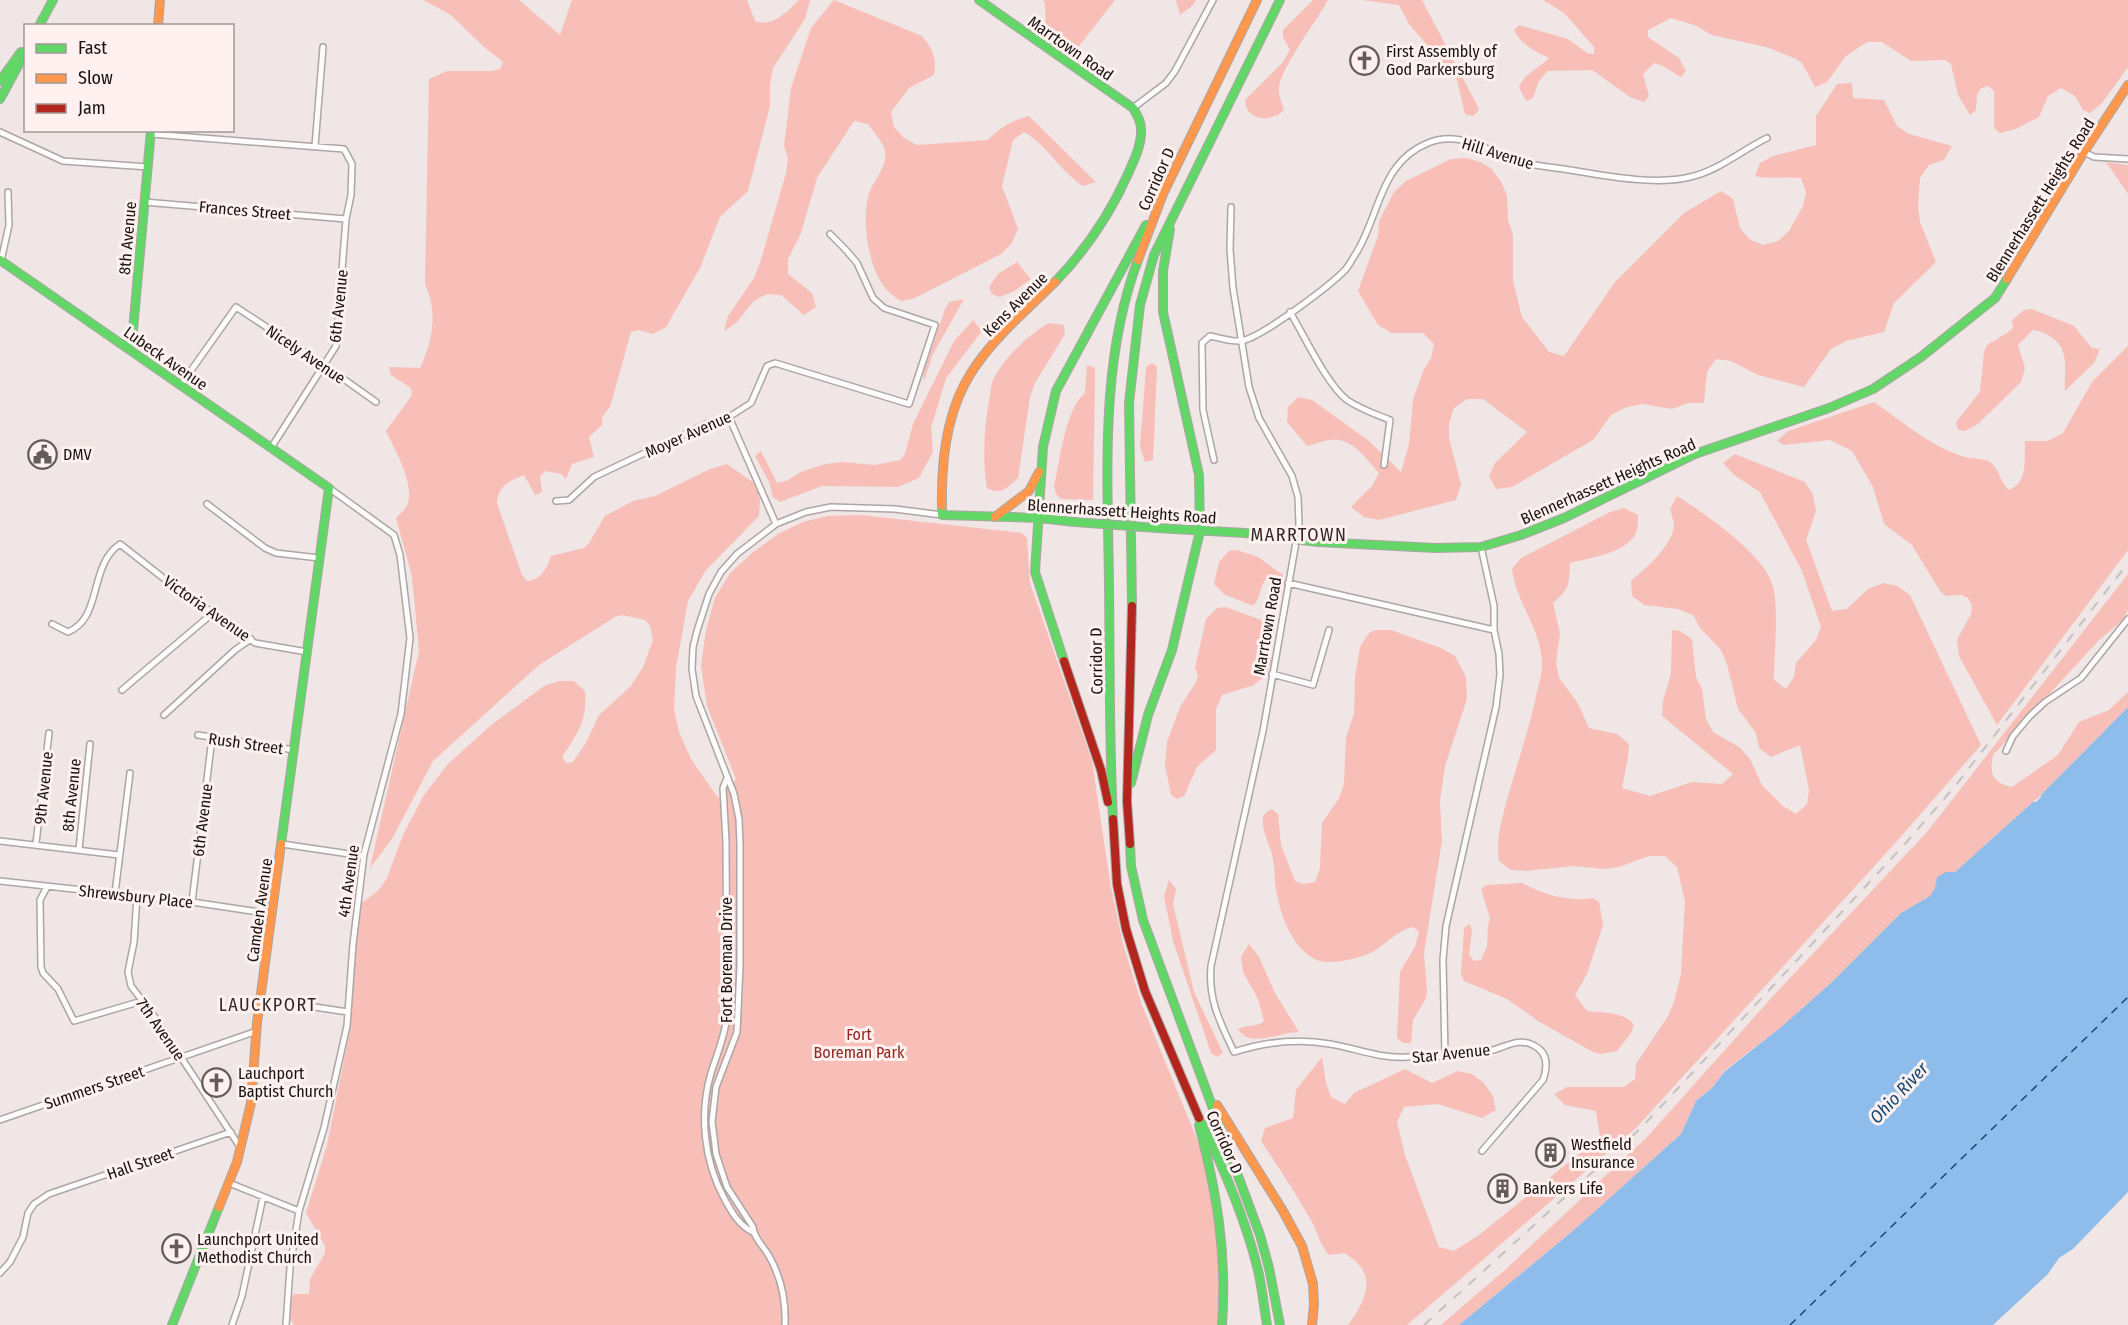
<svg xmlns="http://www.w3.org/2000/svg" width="2128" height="1325" font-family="'Fira Sans Condensed',sans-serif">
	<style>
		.green { fill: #f7bfb8 }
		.water { fill: #8ebdeb }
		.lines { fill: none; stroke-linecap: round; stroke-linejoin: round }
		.ferry { stroke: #134772; stroke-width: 1.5; stroke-dasharray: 8 6; stroke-linecap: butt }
		.street-casing { stroke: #aca6a5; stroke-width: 8 }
		.fast-casing { stroke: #aca6a5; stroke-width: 10 }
		.slow-casing { stroke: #aca6a5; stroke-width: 10 }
		.jam-casing { stroke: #aca6a5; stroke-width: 10 }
		.street { stroke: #fdfbfb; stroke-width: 5 }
		.fast { stroke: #63d668; stroke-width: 8 }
		.slow { stroke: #ff974d; stroke-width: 8 }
		.jam { stroke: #b3261e; stroke-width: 8 }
		.rail { stroke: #c4c1c0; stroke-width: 2; stroke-dasharray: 10 10; stroke-linecap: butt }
		.fast-bridge-casing { stroke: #aca6a5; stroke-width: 10; stroke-linecap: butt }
		.fast-bridge { stroke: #63d668; stroke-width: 8 }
		.labels { text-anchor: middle; stroke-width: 6; stroke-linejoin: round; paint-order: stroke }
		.street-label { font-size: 16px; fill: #171211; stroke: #fef1ef }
		.poi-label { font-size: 16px; fill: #171211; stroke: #fef1ef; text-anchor: start }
		.park-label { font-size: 16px; fill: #952420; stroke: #fef1ef }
		.neighbourhood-label { font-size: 18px; letter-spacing: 1.5px; fill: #322725; stroke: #fef1ef }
		.water-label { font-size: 18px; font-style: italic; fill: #134772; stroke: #fef1ef }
	</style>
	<rect width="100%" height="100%" fill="#efe6e5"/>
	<path class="green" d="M423 0H519L560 35 572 0H747L755 21C772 28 788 11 799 0H810L805 19 773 68 770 84V106L748 191 720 217 700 268 666 327 653 334 638 330 631 332 610 407 602 417V425L589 437 594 457 572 464 566 479 561 474 546 471 540 476 542 492 535 495 524 475C510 481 498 485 497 503L522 575 527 581C541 580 547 568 551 556L584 548 589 543 605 516 633 501 655 496 710 469 727 464 757 485 760 501 759 516 706 570 688 601 676 668 674 709 679 732 691 759 718 798 736 779 707 706 701 666 706 630 715 598 730 573 752 553 778 534 803 522 827 516 861 515 1022 533 1027 538 1030 583 1092 761 1111 888 1123 944 1142 1005 1203 1154 1218 1232 1221 1302 1217 1325H294L288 1316 290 1301 294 1294H309L310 1279 325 1253V1246L306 1213 327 1145 349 1035 360 904 378 891 387 878 403 835 424 795 448 764 490 726 544 686 559 681H574L585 691C588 720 577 734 562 757L566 763 573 762 586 743 599 715 631 686 643 667 653 640 650 626 645 620 623 615 615 617 539 665 433 761 392 839 370 868 419 651 412 576 396 518C400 514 407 508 408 503 414 482 395 450 386 431L412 395 411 388 391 375 389 367 420 368C433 340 438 313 425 284L429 79 447 71H492L500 69 503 62 484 47 451 15Z
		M834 0 922 36C933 49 937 58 934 75L909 88 891 112 894 127 904 138 917 145 988 140C1001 127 1011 121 1029 116L1096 182 1083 186C1060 171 1047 145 1024 132L1013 140 1002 186 1018 229 1012 243 1001 254 915 298 901 301C898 299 893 296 890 293 868 274 860 217 870 191 875 178 890 163 884 148 881 140 873 131 868 124L854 121 817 178 801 233 788 259V274L812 293 816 307 804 315 781 295 767 294 754 301 736 323 724 331 728 316 754 278 760 263 786 173 788 158 784 146 791 88 811 28Z
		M1043 0H1115L1076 50 1070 54 1063 50 1046 32 1045 3Z
		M1196 0 1192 6 1180 15 1176 0Z
		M1313 0H1328C1316 22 1282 66 1279 87 1278 94 1282 104 1284 110 1272 123 1245 121 1245 100L1282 63 1290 50 1283 37V30Z
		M1362 0H1422L1476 103 1479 110 1473 116 1465 114 1457 80 1409 24 1399 5Z
		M1543 0H2128V67L2102 103 2090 113 2083 110 2075 96 2061 88 2048 96 2039 117 2016 129 2000 133 1994 128V91L1988 86 1981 88 1977 95 1976 110 1970 115 1958 95 1951 64 1945 60 1911 61 1882 42H1867L1846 56 1827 82 1815 87 1802 63 1796 59 1766 47 1712 35 1694 25 1671 18 1648 30V37L1679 58 1686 71 1681 77 1661 65 1654 63 1643 74 1649 96 1644 102 1630 97 1592 70 1547 71 1538 83 1533 98 1526 101 1519 87C1525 73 1538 69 1549 58 1536 52 1520 44 1514 30L1519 25 1568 39 1587 53 1594 54V47L1564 13Z
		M1852 83 1853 98 1884 100 1897 126 1909 134 1952 146 1944 160 1929 165 1920 178 1918 206 1920 222 1936 262 1894 303 1884 332 1846 341 1831 349 1804 387 1758 375 1731 361 1716 359 1707 372 1704 403H1688L1672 409 1643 404 1627 407 1611 415 1593 440 1512 487 1496 489 1489 476 1495 463 1527 432 1483 399H1467L1454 408 1449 423V438L1461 484 1456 500 1379 520 1364 517 1351 507 1372 486 1379 473C1368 461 1356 443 1339 440 1330 438 1316 444 1307 446L1287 422 1288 407 1298 397 1312 400 1369 441 1401 472 1409 444 1413 400 1423 371 1431 358 1434 344 1423 333H1392L1378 325 1358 291 1378 236 1379 221 1394 192 1406 181 1451 159 1466 158 1480 162 1492 169 1501 182 1507 195 1508 220 1513 235V281L1522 317 1549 352 1564 356 1615 282 1684 213 1721 191 1733 199 1740 228 1749 239 1763 245 1778 241 1789 231 1803 206 1806 192 1801 178C1783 176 1773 180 1755 176L1760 163 1773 156 1816 145V116L1837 84Z
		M2106 162 2128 165V194Z
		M1017 262 1031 279 1013 292 999 297 992 294 989 287 998 274Z
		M964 299 933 354 924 381 923 374 945 309 949 302Z
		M2032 309 2074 326 2092 348 2100 349 2094 363 2065 391C2064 380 2067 363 2063 352 2060 340 2044 331 2033 330L2018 345 2025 368 2021 382 1978 424 1965 431 1958 430 1956 422 1980 392 1984 352 1987 345 2007 333 2013 328 2012 320 2024 310Z
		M973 320 982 331 946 378 931 428 933 452 919 478 898 487 822 486 780 502 773 497 769 482 755 456 761 451 777 483 786 481 801 472 825 464 842 462 875 465 900 460 905 454 913 424 954 341Z
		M1049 323 1064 325 1065 334 1035 383 1030 397 1018 478C1008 487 1001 496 987 488 982 458 984 427 990 396 991 390 991 383 994 378 1006 356 1028 335 1049 323Z
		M2128 346V550L1997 725 1959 656 1957 640 1971 614 1972 606 1968 598 1961 595 1946 596 1940 591 1912 545 1884 524 1873 487 1852 451 1830 440 1784 445 1777 441 1788 431 1874 402C1903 422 1931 447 1965 457 1972 459 1981 458 1988 461 1998 465 2000 482 2009 490 2029 482 2024 458 2025 441H2048L2063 433 2092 382Z
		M1152 363 1157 367 1153 460 1145 462 1140 447 1146 367Z
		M1087 365 1095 368V376L1093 500 1061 499 1056 494 1054 486C1060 461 1065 409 1085 393Z
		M1735 454 1805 482 1813 495 1816 511 1806 540 1832 611 1847 609 1868 589 1883 583 1898 586 1910 595 1981 745 1897 841 1637 1127 1407 1325H1348C1368 1298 1378 1272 1344 1253L1329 1255C1319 1243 1319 1235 1312 1222 1296 1194 1279 1168 1261 1141L1265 1128 1293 1118 1296 1090 1322 1057 1326 1083 1331 1097 1345 1104 1354 1093 1405 1069 1432 1083 1458 1071 1472 1074 1484 1083 1493 1096 1496 1110 1482 1118 1438 1104 1404 1107 1397 1122 1405 1155 1439 1247 1454 1251 1479 1235 1600 1137 1596 1111 1565 1105 1554 1094 1567 1087H1624L1635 1079 1636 1064 1668 1016 1674 1002 1681 974 1685 901 1677 867 1665 856H1649L1619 867 1604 869 1573 866 1526 871 1511 870 1499 861C1496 843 1500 828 1504 811 1514 772 1528 735 1536 696 1538 687 1541 678 1542 669 1544 632 1516 604 1512 569L1521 558 1610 512 1624 508 1638 515C1638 519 1638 525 1637 530 1631 552 1590 558 1570 563 1569 584 1570 589 1553 603L1560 633 1556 663 1559 678 1577 702 1589 728 1617 734 1629 744 1628 758 1622 788 1650 796 1692 782 1722 784 1733 774 1662 716 1663 701 1671 673 1672 630 1680 631 1692 639 1696 677 1702 689 1706 719 1713 732 1739 747 1750 759 1762 785 1783 806 1796 814 1807 804 1809 790 1800 745 1771 757 1759 748 1756 733 1738 709 1727 664 1721 650 1700 628 1693 615 1678 609 1644 605 1632 596 1631 581C1645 569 1675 544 1674 523 1673 519 1671 513 1670 509L1677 496C1704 513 1766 555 1773 587 1779 611 1774 654 1774 680L1786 689 1794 677 1796 663 1816 640 1821 627 1802 571 1760 492 1734 475 1723 463Z
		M1237 550 1258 557 1283 575 1282 594 1277 601 1274 594 1275 579 1268 577C1259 585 1262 596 1253 606L1224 594 1214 584 1219 562 1229 551Z
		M2128 574V610L2122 621 2099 640 1993 755C1989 773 1992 783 2012 787L2058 755 2079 722 2109 710 2128 692V707L2041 795 1955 872H1946L1930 896 1901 913 1831 983 1780 1028 1724 1071 1712 1088 1696 1101 1681 1134 1574 1230 1459 1325H1441L1506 1269 1648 1136 1774 995 1927 832Z
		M1225 607 1267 622 1268 645 1272 661 1266 675 1254 685 1222 695 1216 709V750L1197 767 1184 796 1177 799 1171 795 1165 765 1167 742 1180 707 1196 682 1198 675 1195 668 1206 619 1217 608Z
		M1375 630H1391L1441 648 1455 656 1466 677 1467 699 1445 766 1440 801 1442 841 1424 953 1427 992 1425 1000 1413 1020 1411 1043H1403L1397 1038 1400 972 1415 947 1419 932 1413 927C1398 930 1387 943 1374 951 1362 958 1330 966 1317 960 1293 949 1282 919 1277 895 1274 882 1275 867 1272 854 1269 844 1261 828 1263 818 1264 813 1268 811 1272 809L1278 814 1281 845 1295 881 1302 884 1315 882 1320 868 1322 823 1339 798 1344 784 1346 737 1354 714 1355 677 1360 647 1369 633Z
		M1169 880 1176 889 1173 904 1194 992 1223 1053 1217 1057 1211 1053 1173 941 1164 896Z
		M1522 883C1545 895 1568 902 1593 898L1599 902 1603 925 1587 974 1575 995 1587 1011C1602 1013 1624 1011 1634 1025L1631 1033 1617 1051 1601 1054 1593 1052 1538 1021 1507 999 1464 981 1461 974 1464 928 1470 924 1472 931 1469 955 1474 961 1481 960 1487 946 1488 925 1490 918 1481 889 1486 885Z
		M1249 944 1259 957 1275 993 1299 1032C1279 1032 1250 1049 1238 1029 1247 1024 1256 1028 1264 1021L1258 999 1243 972 1241 957Z"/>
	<path class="water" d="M2128 707V1192L2073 1249 2059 1258 2048 1274 1993 1325H1459L1574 1230 1681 1134 1696 1101 1712 1088 1724 1072 1780 1028 1831 983 1901 913 1930 896 1935 888 1937 877 1946 872H1955L2033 802H2036L2041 797V795Z"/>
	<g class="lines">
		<path class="ferry" d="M1790 1325 2128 997"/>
		<defs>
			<path id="street" d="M1133 108 1166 83 1175 71 1213 0
				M0 132 63 161 148 167
				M151 134 344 149 352 164 351 195 346 219 336 346 271 448
				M315 146 323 47
				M2084 152 2094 157 2128 159
				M144 202 346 219
				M1231 207 1230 249 1233 288 1249 387 1259 418 1292 476 1298 497 1299 525 1263 731 1211 966C1208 1000 1220 1022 1234 1052 1265 1042 1297 1038 1330 1044 1355 1048 1380 1059 1407 1057 1433 1056 1463 1058 1489 1051 1505 1048 1517 1037 1533 1045 1548 1052 1548 1066 1543 1080L1482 1151
				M1 261 9 225 8 192
				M1290 312C1304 335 1327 385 1347 400 1360 409 1375 414 1390 420L1384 465
				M180 386 236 307 324 365 376 402
				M729 417 776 524
				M1214 460 1203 410 1202 343 1210 336C1220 338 1231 342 1241 341 1261 338 1331 285 1346 269 1350 264 1354 256 1358 250 1380 212 1381 162 1428 143 1462 129 1492 154 1524 163 1536 166 1551 167 1564 169 1601 175 1654 186 1690 177 1718 171 1742 150 1767 138
				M556 501 569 500 594 477 615 467 708 423 729 417 751 403 767 366 775 363 909 404 935 325 884 308 873 298 857 263 845 249 830 234
				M207 504 265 548 276 553 319 558
				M1288 583 1494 630
				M52 624 68 632C103 618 88 566 120 544L162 577 255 643 307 652
				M1272 674 1313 685 1329 630
				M122 690 213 613
				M164 715 235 650 251 639
				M198 735 294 750
				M2006 751 2013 736 2030 716 2045 702 2081 678 2128 619
				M727 778 723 788 726 841 727 1016C725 1036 717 1054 711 1073 699 1114 704 1161 724 1198 731 1211 739 1226 753 1232
				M0 841 119 855
				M36 843 49 733
				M282 844 363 856
				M79 849 90 744
				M0 881 192 902 272 914
				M47 887 40 900 41 967 43 973 58 989 74 1021 142 1001
				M115 893 130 773
				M137 896 134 942 128 972 131 986 154 1016 240 1147
				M192 902 212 738
				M261 999 348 1012
				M1445 1055 1443 960 1446 926 1496 707 1500 675 1499 654 1494 630V606L1481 547
				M0 1120 257 1031
				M229 1183 299 1211
				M0 1273 10 1262 23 1237 28 1213 34 1204 49 1194 231 1132
				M232 1325 242 1296 263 1197
				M286 1325 290 1268 299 1211 324 1128 347 1026 353 944 364 854 401 714 410 638 400 555 394 535 329 488
				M785 1325C786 1300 781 1277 769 1256 764 1247 753 1237 753 1227L727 1187 716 1154 714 1137 712 1122 716 1087 737 1032 740 966V845L739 819 734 794 696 696 692 669 693 647 697 631 709 594 721 572 737 554 776 524 806 512 831 507 895 509 942 515"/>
			<path id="fast" d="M979 0 1133 108C1137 115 1141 121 1141 129 1142 145 1134 160 1128 174 1110 214 1086 250 1055 282
				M39 26 53 0
				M0 81 21 52
				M0 99 26 51
				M0 260 329 488 281 844
				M128 347 133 330 151 130
				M942 506V515L1039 518 1075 522
				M1157 528 1245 533
				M1318 542 1435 548 1481 547 1521 535 1564 518 1695 454 1829 408 1873 389 1921 357 1995 298 2007 279
				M1132 606 1129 403 1140 305 1154 255 1280 0
				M1064 661 1035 572 1043 447 1056 391 1146 225
				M1131 783 1148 715 1172 650 1200 531 1199 475 1163 312V271L1170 229
				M1113 819C1109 742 1110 664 1109 587 1108 478 1099 363 1138 260
				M1130 844 1131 866 1143 920 1260 1235 1269 1268 1280 1325
				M1199 1118C1223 1166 1245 1218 1258 1270 1262 1288 1264 1307 1267 1325
				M1199 1125C1217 1193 1227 1254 1222 1325
				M172 1325 219 1207"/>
			<path id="slow" d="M158 26 160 0
				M1138 260 1163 194 1257 0
				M2007 279 2084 152 2128 85
				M942 506C941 461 946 412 971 373 993 338 1026 311 1055 282
				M995 517 1029 491 1039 472
				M1217 1105 1283 1211 1302 1246 1313 1284 1314 1304 1312 1325
				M219 1207 237 1162 251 1103 257 1023 281 844"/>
			<path id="jam" d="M1064 661 1101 770 1108 802
				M1113 819 1117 884 1126 929 1145 991 1199 1118
				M1130 844 1127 801 1132 606"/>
		</defs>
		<use href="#street" class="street-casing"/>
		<use href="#fast" class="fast-casing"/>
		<use href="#slow" class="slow-casing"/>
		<use href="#jam" class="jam-casing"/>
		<use href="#street" class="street"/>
		<use href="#fast" class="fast"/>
		<use href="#slow" class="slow"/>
		<use href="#jam" class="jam"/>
		<path class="rail" d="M1424 1325 1641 1128 1904 845 1956 785 2128 563"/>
		<defs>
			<path id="fast-bridge" d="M1075 522 1157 528
				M1245 533 1318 542"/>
		</defs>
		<use href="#fast-bridge" class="fast-bridge-casing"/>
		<use href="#fast-bridge" class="fast-bridge"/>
	</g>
	<defs>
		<symbol id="church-ring" viewBox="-11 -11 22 22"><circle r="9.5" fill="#fef1ef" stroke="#635c5b" stroke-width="1.5"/><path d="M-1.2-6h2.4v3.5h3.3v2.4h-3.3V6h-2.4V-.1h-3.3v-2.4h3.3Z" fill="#635c5b"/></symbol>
		<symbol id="civic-ring" viewBox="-11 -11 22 22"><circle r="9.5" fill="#fef1ef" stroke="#635c5b" stroke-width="1.5"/><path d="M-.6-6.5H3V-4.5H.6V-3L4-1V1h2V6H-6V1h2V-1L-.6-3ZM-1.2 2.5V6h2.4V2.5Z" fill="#635c5b"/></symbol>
		<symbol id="building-ring" viewBox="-11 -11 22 22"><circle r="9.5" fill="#fef1ef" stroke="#635c5b" stroke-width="1.5"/><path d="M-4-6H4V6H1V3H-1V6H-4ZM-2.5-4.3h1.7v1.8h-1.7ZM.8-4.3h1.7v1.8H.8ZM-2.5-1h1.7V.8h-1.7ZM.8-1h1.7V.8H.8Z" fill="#635c5b"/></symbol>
	</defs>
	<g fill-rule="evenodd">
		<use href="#church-ring" x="1348" y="44" width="33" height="33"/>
		<use href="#civic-ring" x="26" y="438" width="33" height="33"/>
		<use href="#church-ring" x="200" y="1066" width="33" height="33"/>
		<use href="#building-ring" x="1534" y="1136" width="33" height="33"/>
		<use href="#building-ring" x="1486" y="1172" width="33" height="33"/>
		<use href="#church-ring" x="160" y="1232" width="33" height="33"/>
	</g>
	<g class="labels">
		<g class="street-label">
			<text transform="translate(1071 48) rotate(35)" y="6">Marrtown Road</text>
			<text transform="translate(1498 153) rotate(17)" y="6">Hill Avenue</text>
			<text transform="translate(1156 179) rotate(-66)" y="6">Corridor D</text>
			<text transform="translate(2040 200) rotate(-58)" y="6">Blennerhassett Heights Road</text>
			<text transform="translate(245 210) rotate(5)" y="6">Frances Street</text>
			<text transform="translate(127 238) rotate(-85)" y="6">8th Avenue</text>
			<text transform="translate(1015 304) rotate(-45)" y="6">Kens Avenue</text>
			<text transform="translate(338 306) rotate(-84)" y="6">6th Avenue</text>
			<text transform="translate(306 354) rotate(34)" y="6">Nicely Avenue</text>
			<text transform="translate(166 358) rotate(35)" y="6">Lubeck Avenue</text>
			<text transform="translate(688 434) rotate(-24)" y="6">Moyer Avenue</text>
			<text transform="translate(1608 481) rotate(-24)" y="6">Blennerhassett Heights Road</text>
			<text transform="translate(1122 511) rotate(4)" y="6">Blennerhassett Heights Road</text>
			<text transform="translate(207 608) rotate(35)" y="6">Victoria Avenue</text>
			<text transform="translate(1267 626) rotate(-80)" y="6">Marrtown Road</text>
			<text transform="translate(1096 661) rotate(-91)" y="6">Corridor D</text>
			<text transform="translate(246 743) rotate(8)" y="6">Rush Street</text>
			<text transform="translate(43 788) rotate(-84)" y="6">9th Avenue</text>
			<text transform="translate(71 795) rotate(-84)" y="6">8th Avenue</text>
			<text transform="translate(202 820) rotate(-83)" y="6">6th Avenue</text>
			<text transform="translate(348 881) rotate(-82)" y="6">4th Avenue</text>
			<text transform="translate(136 896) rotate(6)" y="6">Shrewsbury Place</text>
			<text transform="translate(259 910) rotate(-82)" y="6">Camden Avenue</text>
			<text transform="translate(726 960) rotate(-90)" y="6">Fort Boreman Drive</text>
			<text transform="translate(161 1029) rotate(55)" y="6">7th Avenue</text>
			<text transform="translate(1451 1053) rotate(-6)" y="6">Star Avenue</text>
			<text transform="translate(94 1087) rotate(-19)" y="6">Summers Street</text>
			<text transform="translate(1225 1142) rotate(66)" y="6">Corridor D</text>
			<text transform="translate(140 1163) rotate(-19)" y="6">Hall Street</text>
		</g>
		<g class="poi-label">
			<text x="1386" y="57">First Assembly of<tspan x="1386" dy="18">God Parkersburg</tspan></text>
			<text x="63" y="460">DMV</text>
			<text x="238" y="1079">Lauchport<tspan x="238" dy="18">Baptist Church</tspan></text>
			<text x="1571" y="1150">Westfield<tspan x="1571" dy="18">Insurance</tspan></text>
			<text x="1523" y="1194">Bankers Life</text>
			<text x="197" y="1245">Launchport United<tspan x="197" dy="18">Methodist Church</tspan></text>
		</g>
		<g class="park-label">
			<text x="859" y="1040">Fort<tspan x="859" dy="18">Boreman Park</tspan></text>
		</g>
		<g class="neighbourhood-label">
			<text x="1299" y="541">MARRTOWN</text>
			<text x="268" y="1011">LAUCKPORT</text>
		</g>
		<g class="water-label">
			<text transform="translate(1899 1093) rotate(-47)" y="6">Ohio River</text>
		</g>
	</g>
	<rect x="24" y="24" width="210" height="108" fill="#fef1ef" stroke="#a29896" stroke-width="1.5"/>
	<rect x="36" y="44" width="30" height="9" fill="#63d668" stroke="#a29896" stroke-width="1.5"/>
	<text x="78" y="54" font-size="18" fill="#171211">Fast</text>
	<rect x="36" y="74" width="30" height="9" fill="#ff974d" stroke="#a29896" stroke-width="1.5"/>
	<text x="78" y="84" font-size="18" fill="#171211">Slow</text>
	<rect x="36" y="104" width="30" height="9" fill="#b3261e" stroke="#a29896" stroke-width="1.5"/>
	<text x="78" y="114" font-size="18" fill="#171211">Jam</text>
</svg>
